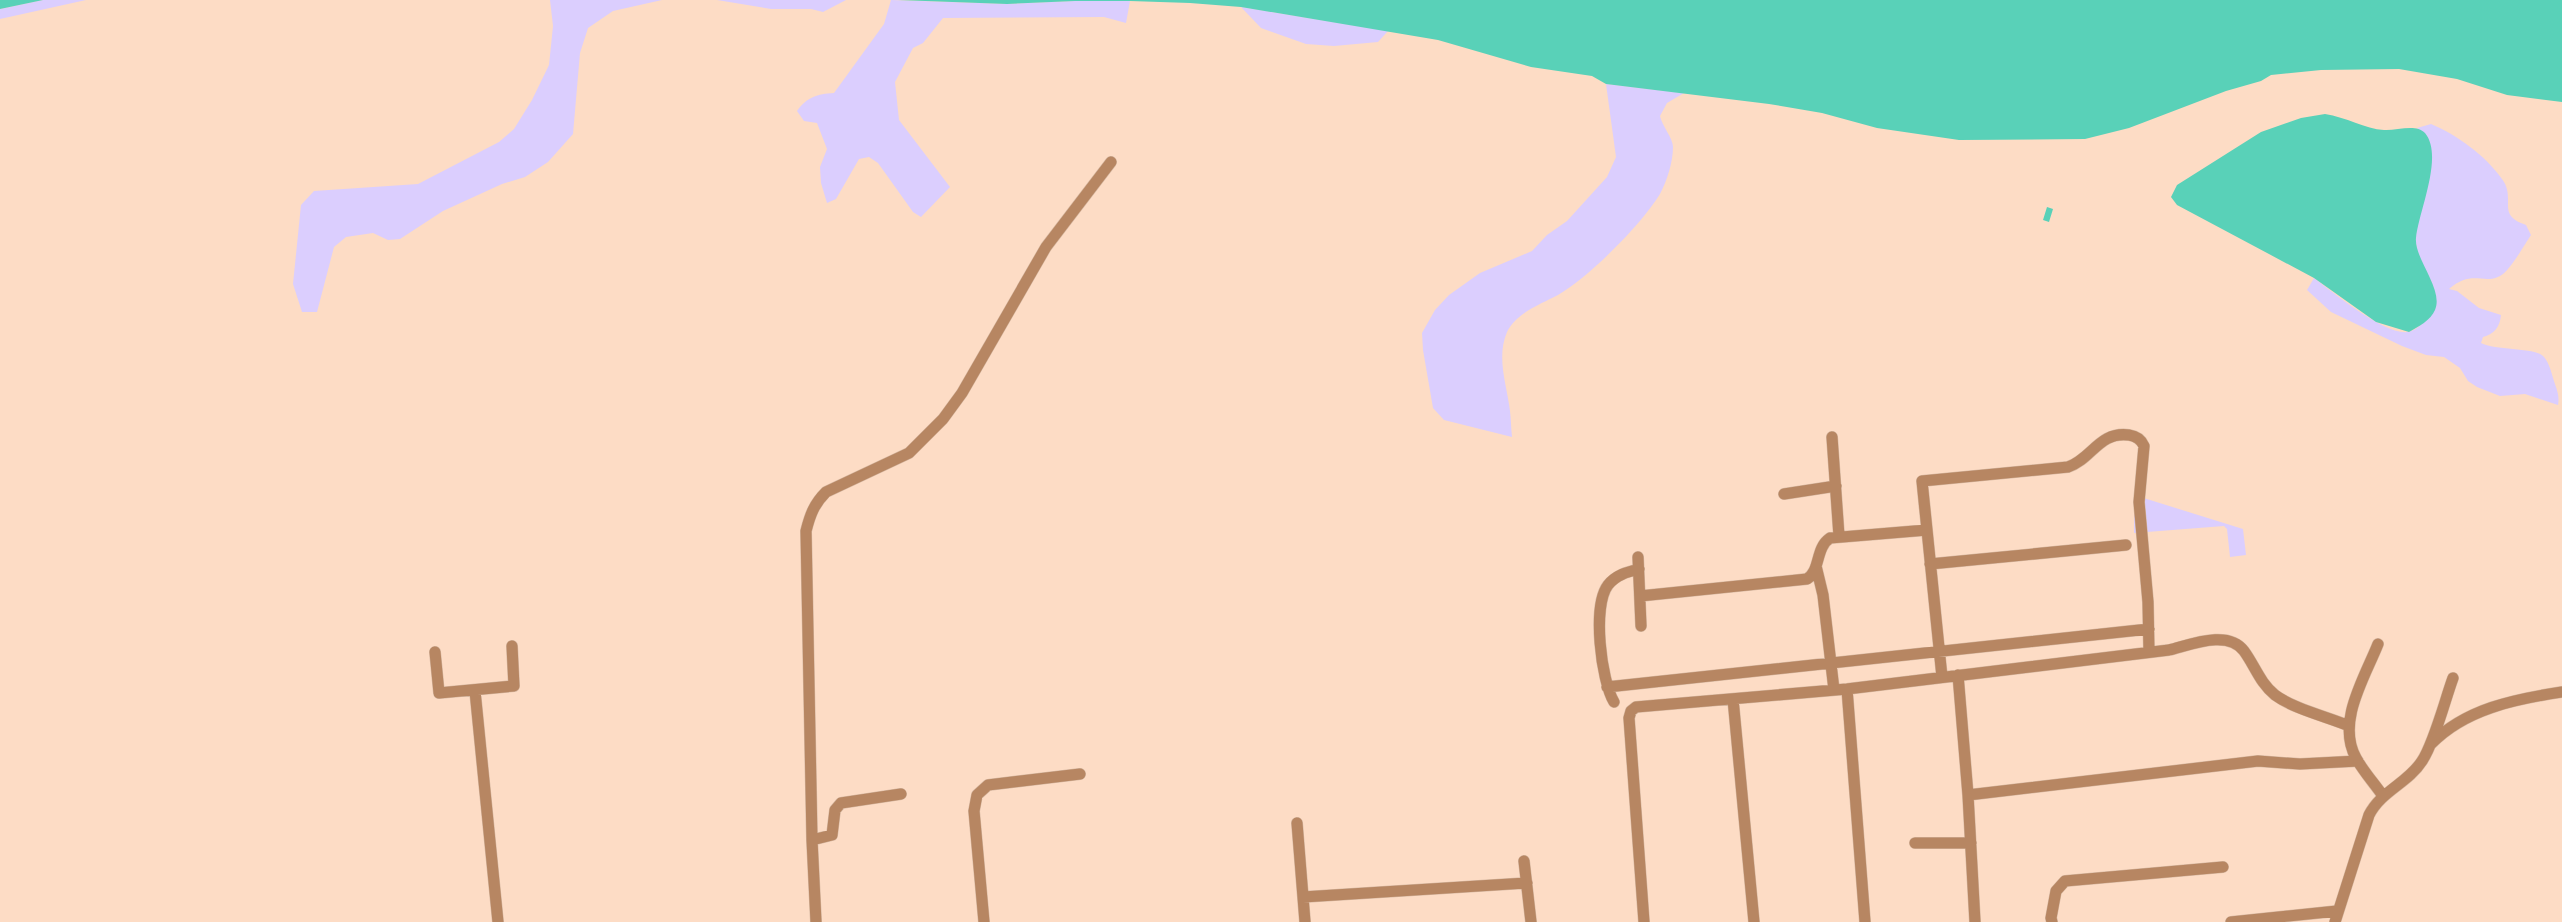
<svg xmlns="http://www.w3.org/2000/svg" width="2562" height="922" font-family="Quicksand,sans-serif">
	<style>
		.green { fill: #dbcefe }
		.water { fill: #59d1b8 }
		.lines { fill: none; stroke-linecap: round; stroke-linejoin: round }
		.minor-casing { stroke: #d6b8a2; stroke-width: 12 }
		.minor { stroke: #b78662; stroke-width: 11 }
	</style>
	<rect width="100%" height="100%" fill="#fddcc5"/>
	<path class="green" d="M43 0H86L0 19V9Z
		M550 0H662L613 11 588 28 580 53 573 134 548 162 525 177 502 184 443 211 400 239 388 240 373 233 346 237 334 247 317 312H302L293 284 301 205 314 191 418 184 499 142 514 129 532 100 549 65 553 26Z
		M717 0H846L823 12 811 9H771Z
		M891 0 1007 4 1075 1H1130L1126 23 1104 17 943 18 923 43 913 48 895 82 899 120 950 187 921 217 913 212 878 163 869 157 859 159 836 199 827 203 821 183 820 167 827 149 817 123 804 121 797 111C807 97 817 94 834 93L884 24Z
		M1241 7 1388 31 1378 42 1334 46 1306 44 1261 28Z
		M1606 84 1684 93 1667 103 1660 116C1662 126 1673 138 1673 147 1673 162 1667 181 1660 194 1641 225 1589 277 1558 295 1541 304 1516 313 1507 332 1496 358 1507 385 1510 411 1511 419 1511 428 1512 437L1444 420 1433 408 1423 350 1422 333 1435 310 1449 295 1480 273 1532 251 1547 235 1567 221 1607 177 1616 157Z
		M2431 124C2457 135 2485 155 2502 179 2517 199 2495 215 2526 225L2531 235C2525 244 2509 272 2500 276 2483 285 2472 269 2449 289L2457 291 2479 308 2501 315C2500 327 2494 334 2483 337L2481 343C2496 351 2537 347 2544 357 2549 363 2551 371 2553 378 2556 388 2560 395 2558 405L2525 394 2500 396 2477 387 2468 381 2460 368 2444 357 2426 355 2402 346 2331 312 2307 290 2314 278C2334 293 2384 335 2408 332 2415 331 2422 324 2427 319 2451 293 2418 270 2416 243 2413 213 2450 148 2417 128Z
		M2134 495 2243 529 2246 555 2230 557 2227 529 2224 526 2134 533Z"/>
	<path class="water" d="M0 0H43L0 9Z
		M898 0H2562V102L2507 95 2457 79 2399 69 2321 70 2271 75 2261 81 2226 91 2129 128 2085 139 1959 140 1877 128 1822 113 1769 104 1606 84 1592 76 1531 67 1438 40 1241 7 1190 3 1130 1H1075L1007 4Z
		M2325 114C2346 117 2365 129 2384 130 2396 131 2416 123 2425 133 2444 156 2419 210 2416 238 2414 259 2444 289 2435 310 2431 320 2418 327 2409 332L2376 322 2314 278 2177 205 2171 197 2177 185 2261 132 2301 118Z
		M2047 207 2053 209 2049 222 2043 220Z"/>
	<g class="lines">
		<defs>
			<path id="minor" d="M1832 437 1839 536
				M1784 494 1836 486
				M1638 557 1641 626
				M1930 564 2126 545
				M1816 566 1823 595 1834 690
				M1640 596 1807 579C1821 570 1815 548 1830 538L1927 530
				M2378 644C2365 677 2336 722 2356 758 2363 771 2374 783 2383 796
				M435 652 439 693 514 686 512 646
				M1958 675 1968 795 1975 922
				M1942 677 1922 481 2068 467C2092 459 2099 431 2129 435 2136 436 2141 439 2144 446L2139 502 2148 602 2149 652
				M1607 687 2149 629
				M1847 689 1865 922
				M475 691 498 922
				M1733 699 1754 922
				M1614 702C1601 680 1592 606 1608 585 1616 575 1627 572 1639 569
				M2431 744C2465 709 2515 699 2562 692
				M1968 795 2258 761 2300 764 2358 761
				M1297 823 1305 922
				M812 840 832 835 835 810 841 803 901 794
				M1915 843H1971
				M1524 861 1531 922
				M1303 897 1527 883
				M816 922 812 840 806 531C810 515 814 504 826 492L909 453 943 419 962 393 1046 247 1111 162
				M984 922 974 811 977 795 988 785 1080 774
				M1644 922 1629 718 1631 711 1636 707 1847 689 2169 650C2190 645 2228 629 2244 651 2255 666 2260 683 2275 695 2294 709 2328 717 2349 726
				M2052 922 2051 918 2056 891 2065 881 2223 867
				M2231 922 2337 911
				M2335 922 2369 815C2381 791 2408 783 2422 761 2434 743 2445 700 2453 678"/>
		</defs>
		<use href="#minor" class="minor-casing"/>
		<use href="#minor" class="minor"/>
	</g>
</svg>
